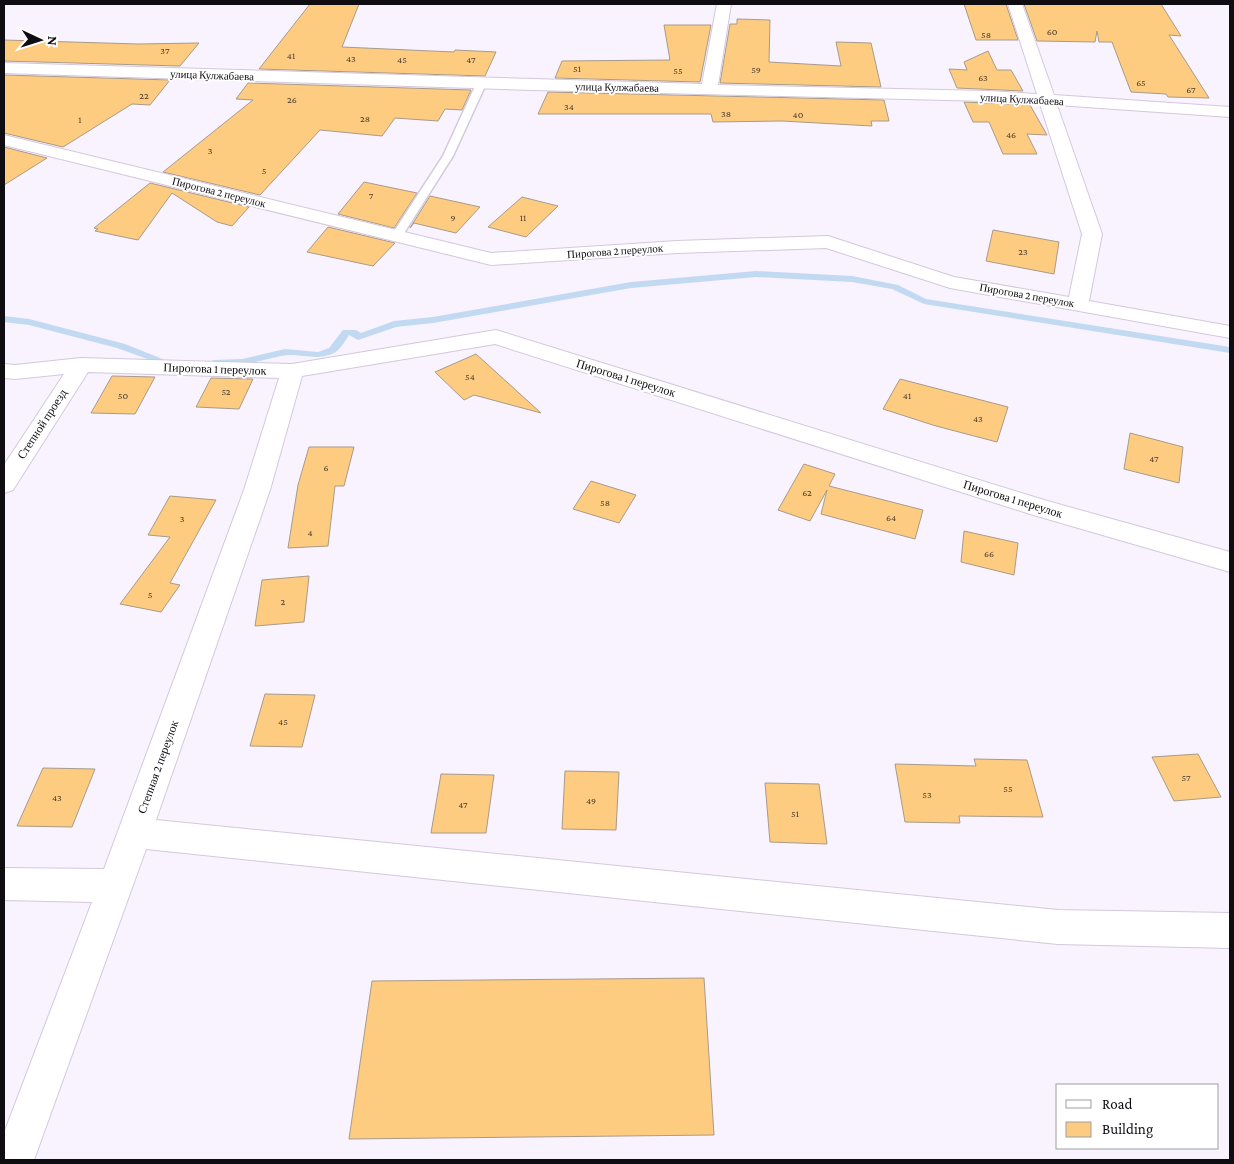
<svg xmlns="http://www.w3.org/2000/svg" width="1234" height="1164" font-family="'Crimson Pro',serif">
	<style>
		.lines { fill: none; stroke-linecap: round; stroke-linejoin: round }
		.stream { fill: #c2d9f2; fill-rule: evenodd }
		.building { fill: #fecc81; stroke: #a89b89 }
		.service-casing { stroke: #d3c8dd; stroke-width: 3 }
		.minor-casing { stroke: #d3c8dd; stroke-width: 2 }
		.service { fill: #fff; fill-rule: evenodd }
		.minor { fill: #fff; fill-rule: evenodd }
		.labels { text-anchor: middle; stroke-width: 4; stroke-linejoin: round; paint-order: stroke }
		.number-label { font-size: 10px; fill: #4b3c2e }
		.far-street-label { font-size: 11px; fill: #0f0c12; stroke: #fff }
		.street-label { font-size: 12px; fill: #0f0c12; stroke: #fff }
	</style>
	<rect width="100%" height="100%" fill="#f9f2ff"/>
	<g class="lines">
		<path class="stream" d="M756 271 852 276 898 285 926 299 1230 347V353L924 304 892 289 852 282 756 277 631 288 433 323 396 327 358 340 349 335C345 341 340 350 334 353 316 362 299 352 281 356 266 359 220 373 209 363L214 360 242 359 285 349 318 352 329 348 343 330H356L361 333 394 321 433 317 631 282Z
			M4 316 29 319 125 344 175 364 170 367 117 348 29 325 4 322Z"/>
	</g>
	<path class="building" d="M310 4H359L342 47 454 52 455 50 496 52 485 76 259 69Z
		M964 4H1006L1018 40H976Z
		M1024 4H1161L1181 36 1169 35 1209 98 1168 97 1166 94 1131 92 1112 42H1099L1097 31 1095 42 1037 41Z
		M737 19 770 20 769 62 841 66 836 42 871 43 881 87 720 83 730 24H737Z
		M664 25H711L700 82 555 78 562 61 670 60Z
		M4 40 138 44 199 43 180 66 4 61Z
		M988 51 997 70H1011L1023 91 957 88 949 69 967 70 964 62Z
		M4 75 170 80 150 105 132 104 63 147 4 133Z
		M248 83 471 90 462 110 445 109 438 121 395 118 382 136 320 130 260 195 163 172 253 100 236 99Z
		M548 92 884 100 889 121H871L872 126 782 121 713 122 711 114H538Z
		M964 102 1030 105 1047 135 1027 134 1037 154H1003L989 122H973Z
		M4 147 47 158 4 185Z
		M364 182 417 193 394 228 338 214Z
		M150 183 249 207 232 226 217 222 172 193 138 240 95 231 98 229 94 228Z
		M430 196 480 207 456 233 414 223 410 228Z
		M522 197 558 206 526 237 488 227Z
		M328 227 395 243 373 266 307 252Z
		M993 230 1059 242 1054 274 986 261Z
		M476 354 541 413 474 395 464 400 435 372Z
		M112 376 155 377 135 414 91 413Z
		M211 378 253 379 239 409 196 407Z
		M900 379 1008 407 997 442 936 426 883 409Z
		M1130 433 1183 447 1179 483 1124 469Z
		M309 447H354L344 486H335L328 546 288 548 298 485Z
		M804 464 835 474 829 486 923 510 915 539 821 514 827 490 810 521 778 510Z
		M591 481 636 495 619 523 573 509Z
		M170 496 216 500 170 583 180 585 161 612 120 604 170 537 148 535Z
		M964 531 1018 543 1014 575 961 562Z
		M309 576 304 622 255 626 262 580Z
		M265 694 315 695 302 747 250 746Z
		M1198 754 1221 797 1174 801 1152 757Z
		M974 759 1027 760 1043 817 959 816 960 823 905 822 895 764 976 766Z
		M43 768 95 769 72 827 17 826Z
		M565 771 619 772 616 830 562 829Z
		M441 774 494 775 486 833H431Z
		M765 783 819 784 827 844 770 842Z
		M704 978 714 1135 349 1139 372 981Z"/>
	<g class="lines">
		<defs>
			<path id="service" d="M481 81 486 84 453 156 401 238H393L391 236 443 156 476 84Z"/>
			<path id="minor" d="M717 4H731L718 85 988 91 1037 94 1008 4H1022L1054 95 1230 107V117L1057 105 1102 234 1089 301 1230 326V338L950 288 826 248 677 253 491 265 4 145V135L491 253 677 241 828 236 954 277 1069 297 1082 234 1040 104 988 101 531 90 4 73V63L702 84Z
				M496 330 1044 500 1230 552V572L1030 514 495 344 302 376 270 490 156 820 1058 910 1230 913V948L1058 944 146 849 34 1160H4V1133L92 902 4 900V868L104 869 244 490 279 378 88 372 13 490 4 493V465L64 374 15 379 4 378V364L15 365 81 358 292 364Z"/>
		</defs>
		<use href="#service" class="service-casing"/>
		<use href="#minor" class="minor-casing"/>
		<use href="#service" class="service"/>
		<use href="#minor" class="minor"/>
	</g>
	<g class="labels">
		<g class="number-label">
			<text x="1052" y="35">60</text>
			<text x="986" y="38">58</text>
			<text x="165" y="54">37</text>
			<text x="291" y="59">41</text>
			<text x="351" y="62">43</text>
			<text x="402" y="63">45</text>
			<text x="471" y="63">47</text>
			<text x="577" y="72">51</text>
			<text x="756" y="73">59</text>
			<text x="678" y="74">55</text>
			<text x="983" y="81">63</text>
			<text x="1141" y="86">65</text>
			<text x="1191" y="93">67</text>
			<text x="144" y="99">22</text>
			<text x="292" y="103">26</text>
			<text x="569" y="110">34</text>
			<text x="726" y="117">38</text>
			<text x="798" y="118">40</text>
			<text x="365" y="122">28</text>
			<text x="80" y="123">1</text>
			<text x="1011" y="138">46</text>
			<text x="210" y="154">3</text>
			<text x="264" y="174">5</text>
			<text x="371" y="199">7</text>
			<text x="453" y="221">9</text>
			<text x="523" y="221">11</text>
			<text x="1023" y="255">23</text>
			<text x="470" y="380">54</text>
			<text x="226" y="395">52</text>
			<text x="123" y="399">50</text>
			<text x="907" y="399">41</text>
			<text x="978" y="422">43</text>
			<text x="1154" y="462">47</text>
			<text x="326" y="471">6</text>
			<text x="807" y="496">62</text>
			<text x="605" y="506">58</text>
			<text x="891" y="521">64</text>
			<text x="182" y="522">3</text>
			<text x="310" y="536">4</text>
			<text x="989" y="557">66</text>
			<text x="150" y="598">5</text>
			<text x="283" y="605">2</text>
			<text x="283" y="725">45</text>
			<text x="1186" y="781">57</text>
			<text x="1008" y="792">55</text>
			<text x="927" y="798">53</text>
			<text x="57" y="801">43</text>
			<text x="591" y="804">49</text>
			<text x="463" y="808">47</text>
			<text x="795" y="817">51</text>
		</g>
		<g class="far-street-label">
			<text transform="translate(212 75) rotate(2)" y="4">улица Кулжабаева</text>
			<text transform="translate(617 87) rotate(1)" y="4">улица Кулжабаева</text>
			<text transform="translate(1022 99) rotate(3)" y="4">улица Кулжабаева</text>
			<text transform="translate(219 192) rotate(14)" y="4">Пирогова 2 переулок</text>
			<text transform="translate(615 251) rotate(-4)" y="4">Пирогова 2 переулок</text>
			<text transform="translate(1027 295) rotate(10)" y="4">Пирогова 2 переулок</text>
		</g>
		<g class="street-label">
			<text transform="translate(215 369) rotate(2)" y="4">Пирогова 1 переулок</text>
			<text transform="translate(626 378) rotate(17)" y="4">Пирогова 1 переулок</text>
			<text transform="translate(42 424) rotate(-57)" y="4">Степной проезд</text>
			<text transform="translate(1013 499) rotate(17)" y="4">Пирогова 1 переулок</text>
			<text transform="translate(158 767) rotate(-70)" y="4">Степная 2 переулок</text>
		</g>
	</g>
	<rect width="1234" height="1164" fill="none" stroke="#0f0c12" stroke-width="10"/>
	<rect x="1056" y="1084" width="162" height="65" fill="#ffffff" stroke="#9f9ea0"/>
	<rect x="1066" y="1100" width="25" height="8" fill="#ffffff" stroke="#9f9ea0"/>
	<text x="1102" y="1109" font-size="15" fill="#0f0c12">Road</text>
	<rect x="1066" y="1122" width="25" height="15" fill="#fecc81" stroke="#9f9ea0"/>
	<text x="1102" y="1134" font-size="15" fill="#0f0c12">Building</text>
	<g transform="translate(40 40) rotate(94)" stroke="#ffffff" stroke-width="4" paint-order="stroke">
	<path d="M0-4L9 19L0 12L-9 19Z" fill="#0f0c12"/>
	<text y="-8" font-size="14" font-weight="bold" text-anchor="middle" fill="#0f0c12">N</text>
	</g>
</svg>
